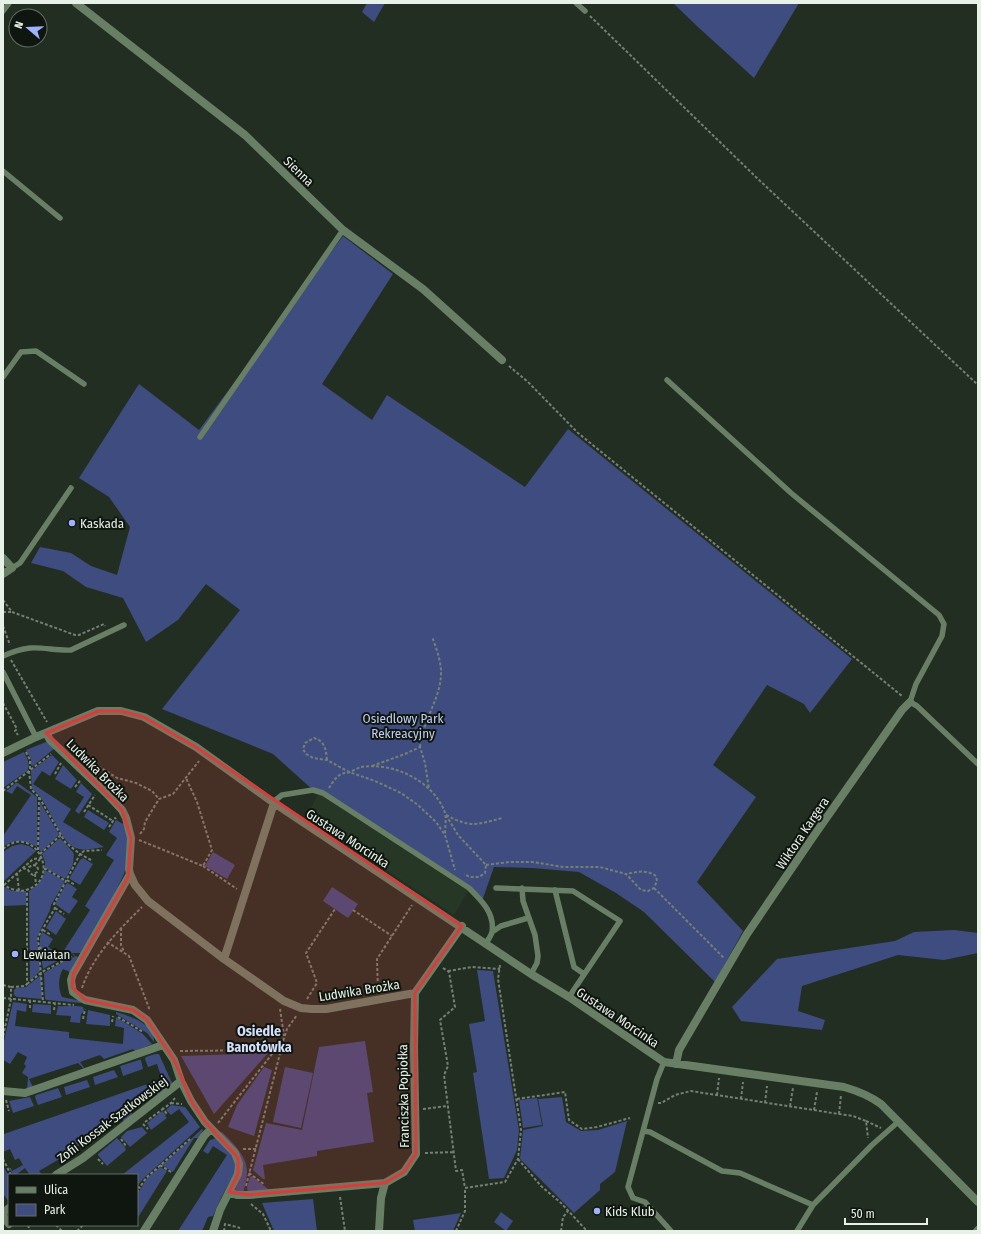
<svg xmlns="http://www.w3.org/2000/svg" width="981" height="1234" font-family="'Fira Sans Condensed',sans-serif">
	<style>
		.built { fill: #263725 }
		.green { fill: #3f4c7f }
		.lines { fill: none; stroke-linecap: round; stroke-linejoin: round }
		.path { stroke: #758075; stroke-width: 2; stroke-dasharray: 3 2; stroke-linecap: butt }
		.service { stroke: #687f66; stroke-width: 5.5 }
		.minor { stroke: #687f66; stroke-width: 8 }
		.tertiary { stroke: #687f66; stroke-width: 8 }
		.marked { fill: #d83c3b; fill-opacity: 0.2; stroke: #d83c3b; stroke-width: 3; stroke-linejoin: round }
		.poi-dot { fill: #9eb3fd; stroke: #0f150f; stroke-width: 1.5 }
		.labels { text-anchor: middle; stroke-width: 4; stroke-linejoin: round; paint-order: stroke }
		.street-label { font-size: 13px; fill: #e8f1e8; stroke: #0f150f }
		.poi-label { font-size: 13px; fill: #e8f1e8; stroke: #0f150f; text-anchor: start }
		.park-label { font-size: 13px; fill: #c1cdf2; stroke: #0f150f }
		.neighbourhood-label { font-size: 14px; font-weight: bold; fill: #d5defa; stroke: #0f150f }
	</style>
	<rect width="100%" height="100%" fill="#222e21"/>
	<path class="built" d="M319 793 468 891 454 915 306 817Z"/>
	<path class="green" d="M367 3H385L374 22 362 12Z
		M673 3H799L754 78 698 27Z
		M343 236 393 274 322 384 372 420 387 395 525 487 568 429 852 659 810 713 804 704 767 685 713 765 756 797 697 882 743 931 715 982 644 912 616 893 579 872 532 868 494 867 482 901 469 888 313 790 273 754 162 709 240 610 206 584 178 620 146 642 123 598 86 587 63 571 31 563 40 547 71 553 91 566 117 575 130 527 109 497 79 478 139 384 199 430Z
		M46 742 55 748 33 766 31 765V759L26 750Z
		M24 752C27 758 31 764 27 771L3 788V762Z
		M52 755 59 762 50 776 42 771 33 784 71 809 63 822 104 847C96 848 87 851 79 849 58 845 50 800 32 789L31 771Z
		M63 765 77 780 71 789 55 779Z
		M16 783H18L37 797V847C26 840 13 839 3 847V836L31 795 17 786 12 794 6 791Z
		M81 783 92 794 79 814 75 811 84 797 76 792Z
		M40 802 59 834 58 836 41 852 39 849Z
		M88 810 109 823 104 830 84 817Z
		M116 820 125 825 128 836 126 867 124 874 109 905 81 953H73L61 959 40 947V937L42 932 53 939 48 947 61 955 90 910 85 906 114 860 106 855 117 838 109 832Z
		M60 838 73 852 74 855 73 864 66 878H64L45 868V862L42 854Z
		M21 844 29 846 36 851 3 882V852L12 846Z
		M213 852 235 865 227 879 205 866Z
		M83 858 93 864 80 885 70 879V877L80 860Z
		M45 870 63 880 64 883 51 905 50 910 37 937 40 971 30 981 29 891C37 886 43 880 45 870Z
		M68 883 77 889 72 897 78 901 69 914 55 904 66 884Z
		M3 886 12 891H26V905L3 906Z
		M332 887 358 904 348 918 323 901Z
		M56 911 66 919 56 935 46 928Z
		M954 930 978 933V953L944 960 898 955 802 986 798 1011 825 1020 822 1030 741 1021 732 1007 777 959 895 941 914 932Z
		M40 949 59 960 43 969Z
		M76 956 78 957 70 972 63 969C58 978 58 988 62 997L81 1001V1003L47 1000 45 999 44 973 66 960Z
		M477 970 493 971 519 1130 517 1150 504 1178 489 1179 473 1073 477 1072 469 1024 485 1021Z
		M41 975 42 999 17 997 14 995V990L16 988 26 987Z
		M13 1002 27 1004 26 1012 17 1010 15 1026 69 1032V1038L123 1044 124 1028 115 1026 116 1017 143 1034 152 1044 135 1051 133 1049 104 1059 100 1055 80 1062 85 1069H84L78 1063 29 1079 33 1087 27 1089 28 1077 22 1073 26 1066 24 1064 27 1057 18 1052 10 1064 3 1060V1045Z
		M33 1004 51 1005V1014L32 1012Z
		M58 1006C66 1007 76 1005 83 1007L84 1011 81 1014 80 1023 70 1022 71 1016 56 1015Z
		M88 1010 110 1015V1026L86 1024Z
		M116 1012C130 1016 155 1024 154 1042L147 1033 116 1014Z
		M365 1041 373 1092 367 1093 374 1142 317 1151V1156L263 1165 265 1179H263L253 1170 266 1123 302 1130 319 1047Z
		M268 1053 214 1114 181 1056H182Z
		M155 1054H159L172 1083 159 1094H154L132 1112V1116L124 1122 120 1114 68 1154 39 1171 42 1175H30L25 1168 16 1175H13L9 1168H11L12 1171 23 1165 19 1158 15 1160 10 1149 3 1152V1131L4 1134 162 1079 157 1064 148 1067 145 1059 146 1057Z
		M139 1060H141L143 1069 123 1076 120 1066Z
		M264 1067 272 1070 254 1136 228 1127 237 1105Z
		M285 1067 313 1073 301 1128 273 1122Z
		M114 1070 118 1077 95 1085 93 1077Z
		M87 1080 90 1087 66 1095 64 1087Z
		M58 1088 62 1097 38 1105 35 1097 36 1095Z
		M30 1097 34 1106 13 1113 9 1101Z
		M562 1097 566 1122 581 1131 598 1130 627 1121 615 1172 600 1184V1190L574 1213 520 1159 523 1130 543 1126 538 1099Z
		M537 1098 542 1125 523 1128 519 1100Z
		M171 1105 185 1107 200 1127 144 1178 137 1186V1175H122L189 1122 179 1109 171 1115 166 1110Z
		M162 1111 166 1115 165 1116 167 1118 151 1130 147 1123Z
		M142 1127 147 1133 130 1147 121 1137 127 1131Z
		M202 1129 203 1130 198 1138H194L173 1172 162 1165Z
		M222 1132C232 1142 247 1156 247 1171 247 1178 245 1186 243 1193L235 1190 242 1173 219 1133Z
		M117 1138 125 1147 126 1150 107 1166 98 1155V1154Z
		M216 1138 231 1152 235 1160V1172L221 1198 213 1216 208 1217 202 1231H178L227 1155 213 1146 208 1154 203 1151 210 1140Z
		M3 1166 9 1176V1202L3 1194 4 1192 3 1189Z
		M160 1167 167 1171 137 1219V1195L147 1178Z
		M252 1176 268 1189V1190L248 1192 247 1188 250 1177Z
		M313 1199 317 1231H274L262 1203Z
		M501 1212 513 1221 506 1231 494 1222Z
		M461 1213 453 1231H415L413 1220Z"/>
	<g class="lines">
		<path class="path" d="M590 16 758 179 978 385
			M509 366 528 382 578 433 902 696
			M3 600 12 612 75 635H79L104 624 105 626
			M3 612H11
			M3 626 10 645
			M11 660 47 722
			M3 703 17 729 15 731 18 735
			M420 747C421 740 422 732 425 726 431 708 442 690 441 670 440 658 436 647 432 637
			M26 752 30 760V770
			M327 760C326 750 325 741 314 738L305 743 303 749 306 754 313 758 327 760 349 772 375 781 401 793 418 805 436 822 445 835 455 870
			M372 766 405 754 420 747 425 763 429 789
			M92 769 95 764 117 778 136 783 152 791 159 799
			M29 771 31 789 39 797 65 842 80 854 54 904 55 908 38 937 43 1002
			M55 774 61 763
			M75 787 80 781
			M329 788C332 783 336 777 341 774 344 773 347 773 350 772 354 770 358 768 361 767 393 762 431 780 444 810 447 816 445 827 445 834
			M3 791 51 754
			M88 805 113 821
			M84 812 95 795
			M446 815 458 835 486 865 485 873 479 877H470L464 874
			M446 815C471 828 476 825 502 818
			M109 827 115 818 116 819
			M140 834 144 829 145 822 159 799 173 794 199 761
			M139 840 203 866 212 850 197 802 186 778
			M3 849C33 822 64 878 26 890 18 892 9 889 3 884
			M38 850 39 797
			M40 854 61 835
			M91 860 80 854 84 851 102 850
			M35 865 40 859
			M486 865 509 862H532L564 867H600L626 874 641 890 648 891 654 888 657 881 656 876C646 869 636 872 626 874
			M203 866 237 889
			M23 868 28 870 30 873 33 875 37 872 38 869 37 866 33 865 29 867 28 870
			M44 869H46L66 881
			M17 873 19 891
			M35 874 36 885
			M67 880 75 885
			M4 885 33 859 42 858
			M654 888 724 958
			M55 908 64 914
			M353 910 392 936
			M121 928V945L124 952
			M43 930 51 935
			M107 942 129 956 149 1008 148 1011
			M39 947 62 961
			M443 968 449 972 455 1007 440 1020 448 1066 444 1075 456 1171 462 1170 465 1188
			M448 971 472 967 500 969
			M27 984 42 972 74 955
			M3 985 11 987V999L3 1037
			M11 987 25 986 27 984V890
			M82 988C93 955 118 931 142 907
			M378 991 377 959 412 905
			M3 998 74 1005
			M307 999 317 983 306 953 335 909
			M30 1008V1001
			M280 1009 284 1036
			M54 1010 55 1003
			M118 1017 143 1032
			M83 1019 85 1009
			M112 1022 113 1016
			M180 1051 275 1050
			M717 1095 719 1078
			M517 1099 565 1092 569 1120 582 1129 597 1127 630 1118
			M741 1099 743 1082
			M6 1100 9 1111
			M171 1103 182 1104
			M658 1103H661L675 1095 691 1091 839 1114 853 1116 866 1121 868 1138
			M765 1103 767 1086
			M790 1106 793 1088
			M162 1108 163 1109 171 1103 175 1098
			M423 1109 448 1106
			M814 1110 817 1092
			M839 1114 841 1095
			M866 1121 881 1128
			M145 1122 163 1109 167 1114
			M218 1123 283 1040
			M143 1124 148 1129
			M121 1139 126 1146
			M243 1149H256
			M425 1153 454 1152
			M3 1159 11 1175
			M98 1159 103 1164
			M518 1159 541 1186 561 1203 587 1231
			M160 1165 171 1172
			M249 1173 265 1185
			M246 1186 284 1038 287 1029 297 1015
			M137 1188 140 1187 146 1178 190 1139
			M137 1193 140 1187
			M340 1197 345 1231
			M251 1204 263 1214 271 1231
			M28 1225 30 1231
			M56 1225 62 1231
			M77 1231 83 1225
			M224 1231 225 1224 240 1228
			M456 1231 465 1211V1188L505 1182 518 1159 521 1130 498 979 500 965
			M561 1231 563 1217 568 1211"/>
		<path class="service" d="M576 3 585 11
			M3 11 9 3
			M3 171 60 218
			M3 377 21 352 36 351 84 384
			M667 380 791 493 939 615 944 624 942 636 916 684 910 702 917 706 978 764
			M200 437 343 230
			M12 568 20 563 71 488
			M3 656C12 652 21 649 30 648 44 647 57 651 71 650L124 625
			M3 672 36 737
			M273 802 282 795 313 790 323 793 469 888C481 900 495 913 492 932 491 936 488 940 486 943
			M496 888 573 891 620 921 569 997
			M522 888 523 901 535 935 538 956 537 963 531 974
			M555 890 574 967 584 974
			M492 932 501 926 528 918
			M664 1062 657 1079 628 1187 633 1198 645 1202 671 1231
			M643 1131 650 1132 722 1171 740 1173 813 1205
			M797 1231 813 1205 872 1145 898 1122"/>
		<path class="minor" d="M76 3 245 135 343 230 423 289 502 360
			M3 558 12 568 3 574
			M46 733 50 740 106 793 122 810 126 818 131 838 129 869 130 874 135 885 148 901 224 959 284 1001 301 1008 312 1009H326L415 993
			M3 753 36 737 98 711H121L144 717 196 747 274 803 531 974 569 997 664 1062 844 1087C858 1091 870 1096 881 1104L978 1202
			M130 874 73 974 71 980 72 987 73 992 80 997 85 1000 133 1010 147 1020 174 1060 181 1081 191 1101 205 1122 235 1153 239 1164 238 1174 220 1210 213 1231
			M224 959 274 803
			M415 993 462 926
			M676 1064 679 1050 747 934 813 837 902 710 910 702
			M3 1091 25 1093 163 1045
			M56 1175 83 1158 181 1081
			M229 1192 237 1195H249L385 1183
			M3 1213 9 1208
			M3 1216 9 1224
			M144 1231 204 1136 211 1129
			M379 1231 381 1198 385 1183 404 1172 416 1154 414 1047 415 993"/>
		<path class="tertiary" d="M977 1231 978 1230"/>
	</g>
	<path class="marked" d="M98 711H121L144 717 196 747 462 926 415 993 416 1154 404 1172 385 1183 249 1195 229 1192 238 1174V1158L205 1122 191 1101 174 1060 147 1020 133 1010 85 1000 72 987 73 974 128 877 131 838 122 810 46 733Z"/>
	<g class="poi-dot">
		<circle cx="72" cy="523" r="4"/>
		<circle cx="15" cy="954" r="4"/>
		<circle cx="597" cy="1211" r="4"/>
	</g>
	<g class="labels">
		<g class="street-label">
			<text transform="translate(299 171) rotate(44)" y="5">Sienna</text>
			<text transform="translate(98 770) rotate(45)" y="5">Ludwika Brożka</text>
			<text transform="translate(802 833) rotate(-56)" y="5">Wiktora Kargera</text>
			<text transform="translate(348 838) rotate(33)" y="5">Gustawa Morcinka</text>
			<text transform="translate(359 990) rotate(-9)" y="5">Ludwika Brożka</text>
			<text transform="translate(618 1017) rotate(34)" y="5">Gustawa Morcinka</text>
			<text transform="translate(403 1096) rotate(-91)" y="5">Franciszka Popiołka</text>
			<text transform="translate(112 1119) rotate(-37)" y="5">Zofii Kossak-Szatkowskiej</text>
		</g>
		<g class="poi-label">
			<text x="80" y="528">Kaskada</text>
			<text x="23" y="959">Lewiatan</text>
			<text x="605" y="1216">Kids Klub</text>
		</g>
		<g class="park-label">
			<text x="403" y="723">Osiedlowy Park<tspan x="403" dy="15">Rekreacyjny</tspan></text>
		</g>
		<g class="neighbourhood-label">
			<text x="259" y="1036">Osiedle<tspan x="259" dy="16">Banotówka</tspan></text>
		</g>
	</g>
	<rect width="981" height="1234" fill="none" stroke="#e8f1e8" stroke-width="8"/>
	<rect x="8" y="1174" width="130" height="52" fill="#0f150f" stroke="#666d66"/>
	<rect x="16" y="1187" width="20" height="6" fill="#687f66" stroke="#666d66"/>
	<text x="44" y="1194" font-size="12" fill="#e8f1e8">Ulica</text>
	<rect x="16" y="1204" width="20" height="12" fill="#3f4c7f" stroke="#666d66"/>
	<text x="44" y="1214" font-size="12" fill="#e8f1e8">Park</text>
	<g transform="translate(28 28) rotate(289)"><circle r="19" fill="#0f150f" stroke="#666d66"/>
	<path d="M0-3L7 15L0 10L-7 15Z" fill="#9eb3fd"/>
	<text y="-6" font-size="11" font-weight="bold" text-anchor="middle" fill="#e8f1e8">N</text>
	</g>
	<path d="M845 1218v6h82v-6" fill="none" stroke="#e8f1e8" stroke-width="2"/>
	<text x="851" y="1218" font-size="12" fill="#e8f1e8" stroke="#0f150f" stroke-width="3" paint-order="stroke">50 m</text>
</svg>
